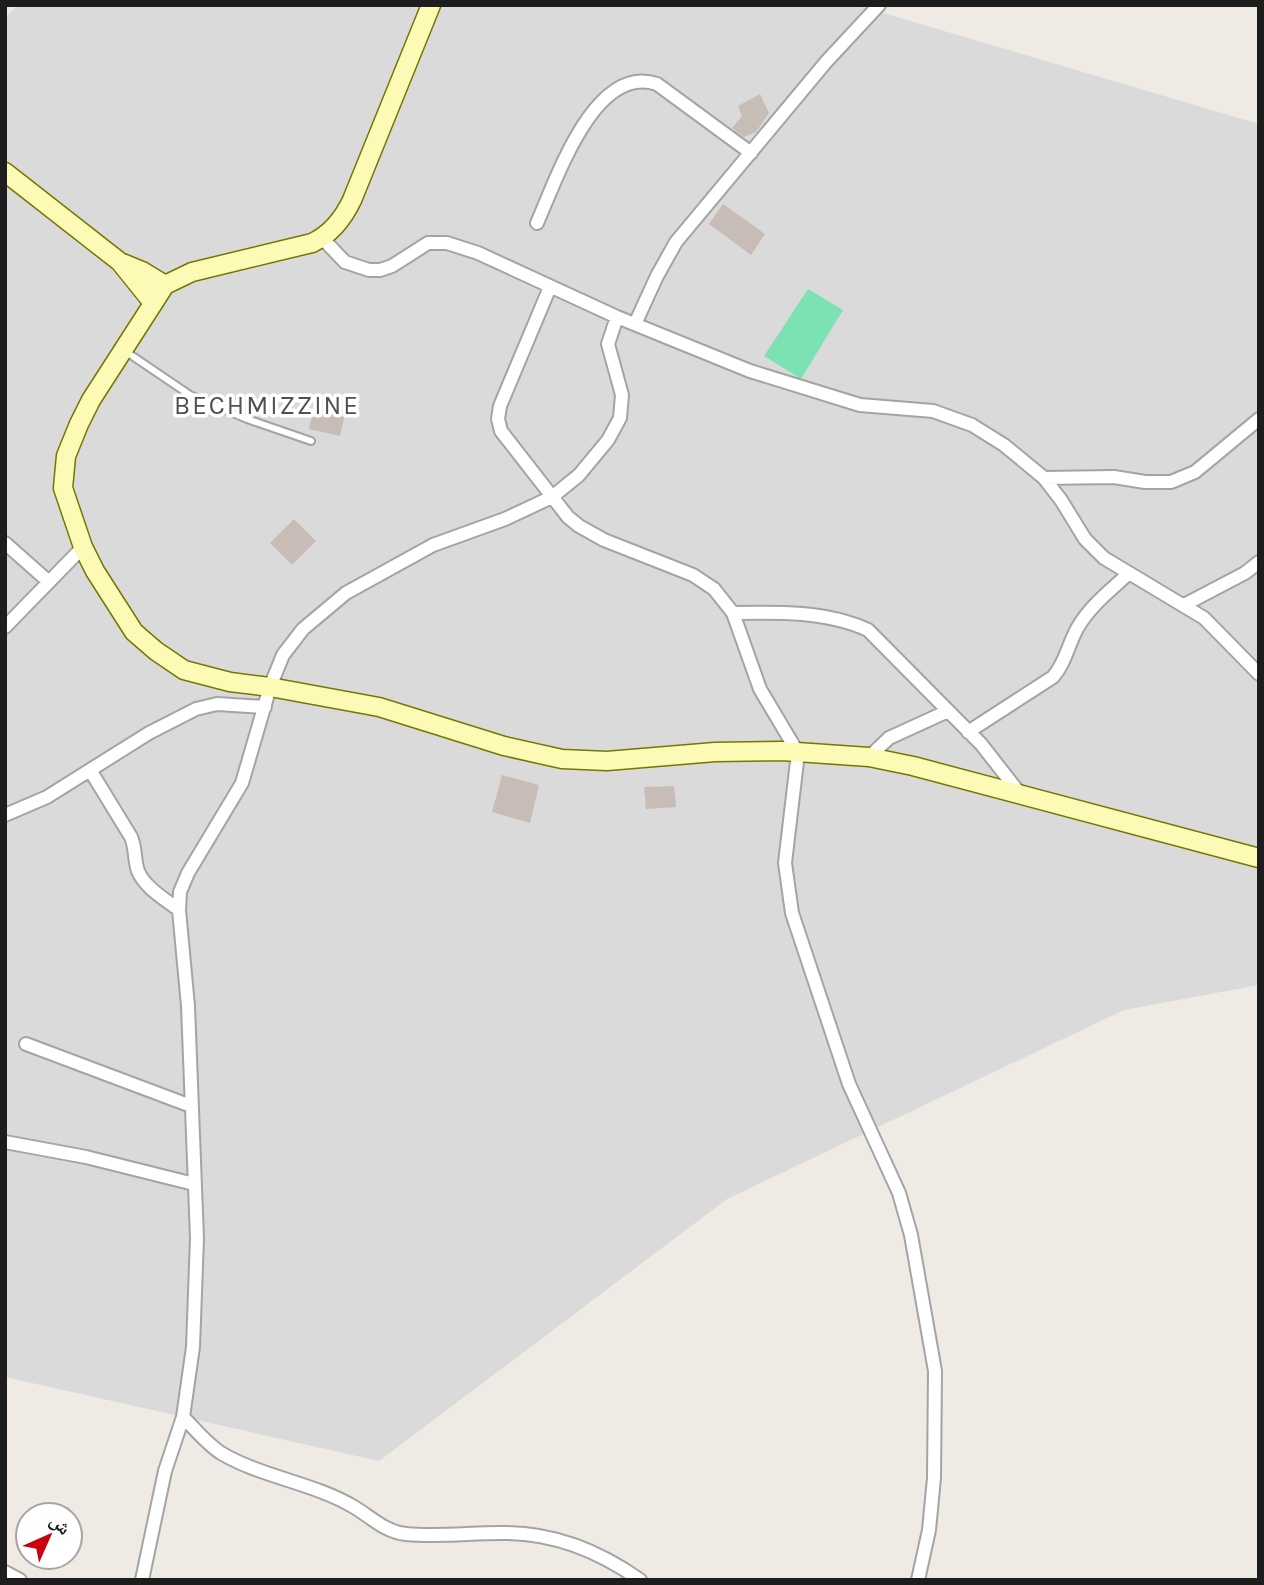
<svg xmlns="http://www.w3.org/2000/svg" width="1264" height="1585" font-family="Karla,'Noto Naskh Arabic',sans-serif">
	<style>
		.residential { fill: #dbdada }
		.pitch { fill: #7de2b3 }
		.building { fill: #c7bcb6 }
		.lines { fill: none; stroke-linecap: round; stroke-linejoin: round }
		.lane-casing { stroke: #a4a4a4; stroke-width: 10 }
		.street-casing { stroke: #a4a4a4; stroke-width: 16 }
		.secondary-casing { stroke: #747800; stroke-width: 21 }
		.lane { stroke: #fff; stroke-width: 6 }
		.street { stroke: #fff; stroke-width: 12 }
		.secondary { stroke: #fcfab4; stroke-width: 18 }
		.labels { text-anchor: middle; stroke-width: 7; stroke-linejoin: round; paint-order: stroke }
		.quarter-label { font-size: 26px; letter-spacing: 2px; fill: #505050; stroke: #fff }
	</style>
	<rect width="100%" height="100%" fill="#efeae3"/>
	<path class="residential" d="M18 5H856L1259 124V985L1124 1010 727 1199 379 1461 5 1377V18Z"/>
	<path class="pitch" d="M808 289 843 310 801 379 764 356Z"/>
	<path class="building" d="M760 94 769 113 756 132 744 137 732 128 742 116 738 106Z
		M723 204 765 234 751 255 709 224Z
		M316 398 347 405 340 436 309 429Z
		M294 519 316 541 292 565 270 543Z
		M502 775 539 785 530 823 492 812Z
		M674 786 676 807 646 809 644 787Z"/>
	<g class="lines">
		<defs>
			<path id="lane" d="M125 351 190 395 247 419 311 441"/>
			<path id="street" d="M537 223C556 181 594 63 657 84L751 153
				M322 238 345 262 369 270H380L392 266 428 243H447L478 253 617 317 750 371 860 405 933 411 972 425 1004 445 1044 478 1061 500 1085 539 1104 558 1204 618 1259 674
				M550 287 500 406 498 419 501 431 568 517 579 526 604 540 693 575 714 589 733 613 760 689 798 753 785 863 792 913 849 1084 899 1193 911 1235 935 1371 934 1478 929 1530 918 1580
				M635 324 657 276 676 242 826 62 879 5
				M1044 478 1114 477 1145 482H1171L1195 472 1259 419
				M5 543 49 582
				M1184 605 1245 573 1259 562
				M733 613C778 612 827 611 868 630L981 744 1021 795
				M5 627 83 547
				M968 732 1053 677C1066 662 1068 644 1078 627 1090 606 1111 590 1128 574
				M869 757 889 738 948 711
				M90 770 131 837C136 848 134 860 138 871 145 888 165 899 179 910
				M5 815 47 797 149 733 196 709 217 704 265 707
				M26 1044 191 1106
				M5 1142 86 1157 194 1184
				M183 1417C195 1429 207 1444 221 1453 261 1477 314 1483 354 1507 371 1517 385 1532 406 1534 437 1537 470 1533 501 1533 552 1532 599 1551 640 1580
				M5 1572 20 1580
				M142 1580 165 1471 183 1417 193 1347 197 1238 188 1006 179 910 180 892 188 873 242 783 270 687 283 655 303 629 346 593 433 545 505 519 552 497 579 475 608 440 620 418 622 395 608 344 617 317"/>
			<path id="secondary" d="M431 5 352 200C343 219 331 234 312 243L192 272 165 285 91 400 79 424 66 456 63 488 83 547 95 571 134 632 156 651 184 670 230 682 270 687 379 707 504 746 562 759 607 761 715 752 782 751 869 757 913 766 1259 858
				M5 172 120 262 142 271 165 285
				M120 262 153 303"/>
		</defs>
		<use href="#lane" class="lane-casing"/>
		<use href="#street" class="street-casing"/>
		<use href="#secondary" class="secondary-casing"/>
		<use href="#lane" class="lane"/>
		<use href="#street" class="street"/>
		<use href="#secondary" class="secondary"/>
	</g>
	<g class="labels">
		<g class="quarter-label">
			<text x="267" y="414">BECHMIZZINE</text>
		</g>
	</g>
	<rect width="1264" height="1585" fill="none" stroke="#1d1d1d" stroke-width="14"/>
	<g transform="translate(49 1536) rotate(45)"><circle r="33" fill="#ffffff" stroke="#a5a5a5" stroke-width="2"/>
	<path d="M0-5L12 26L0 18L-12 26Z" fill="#cb000f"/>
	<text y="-10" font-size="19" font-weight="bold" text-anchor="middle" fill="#1d1d1d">ش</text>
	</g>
</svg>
